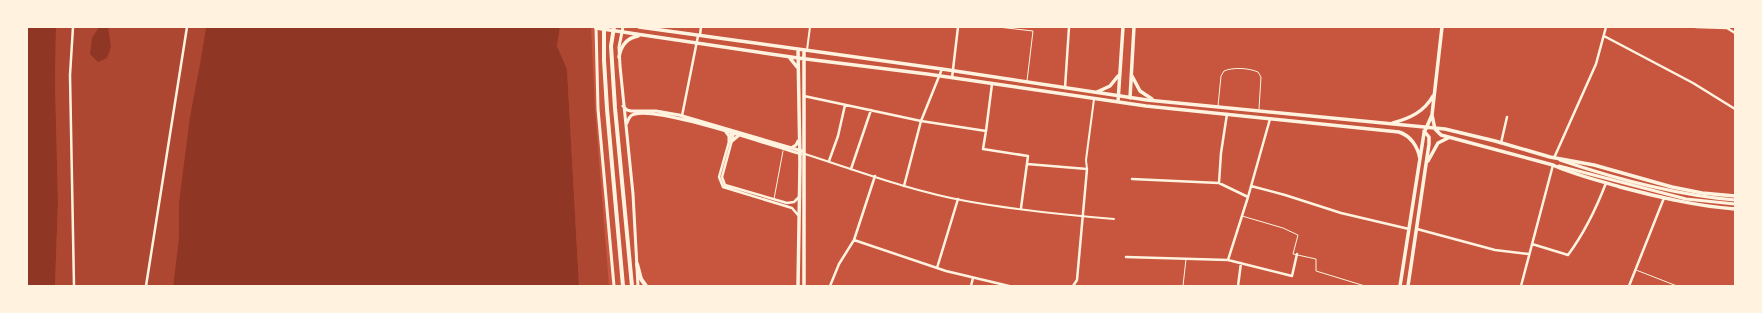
<svg xmlns="http://www.w3.org/2000/svg" width="1762" height="313" font-family="'Roboto Condensed',sans-serif">
	<style>
		.green { fill: #ae4732 }
		.water { fill: #8f3625 }
		.lines { fill: none; stroke-linecap: round; stroke-linejoin: round }
		.service { stroke: #fff3e0; stroke-width: 1 }
		.pedestrian { stroke: #fff3e0; stroke-width: 2 }
		.minor { stroke: #fff3e0; stroke-width: 2.5 }
		.tertiary { stroke: #fff3e0; stroke-width: 3 }
		.secondary { stroke: #fff3e0; stroke-width: 3.5 }
		.primary { stroke: #fff3e0; stroke-width: 4 }
	</style>
	<rect width="100%" height="100%" fill="#c8553d"/>
	<path class="green" d="M56 27H206L179 202V237L173 286H55L58 202 55 81Z
		M560 27H591L595 110 609 286H579L567 69 557 46Z"/>
	<path class="water" d="M27 27H56L55 81 58 202 55 286H27Z
		M99 27H108L111 47 107 58 98 62 90 54 92 38Z
		M206 27H560L557 46 567 69 579 286H173L179 237V202L190 117 200 64Z"/>
	<g class="lines">
		<path class="service" d="M998 27 1033 31 1027 81
			M1218 106 1221 76 1224 71C1233 67 1249 68 1258 72L1261 77 1259 109
			M774 199 783 151
			M1242 216 1283 228 1298 235 1293 254 1316 259V271L1365 286
			M1636 270 1677 286
			M1183 286 1186 259"/>
		<path class="pedestrian" d="M807 50 810 27
			M805 154C858 171 911 191 966 201 1015 210 1065 215 1114 219
			M1087 169 1086 160 1094 99"/>
		<path class="minor" d="M73 27 70 75 74 286
			M1696 27 1727 28 1735 33
			M700 35 701 27
			M1604 36 1693 83 1735 109
			M952 78 958 27
			M1065 88 1069 27
			M804 96 921 121 986 131 983 149 1028 156 1021 208
			M682 116 698 36
			M732 131 719 177 723 187 792 208 798 215
			M986 131 992 84
			M734 133 722 177 725 185 787 203 794 202 800 196
			M1501 143 1507 117
			M1554 158 1596 64 1606 27
			M829 161 838 136 845 105
			M1027 164 1087 169 1077 280 1073 286
			M851 169 871 110
			M1132 179 1219 183 1248 197
			M1219 183 1221 153 1227 114
			M904 186 921 121 942 69
			M1251 186 1285 195 1341 213 1409 229
			M1417 229 1495 250 1529 254
			M854 240 946 271 1009 286
			M1532 244 1568 255C1585 232 1596 209 1606 183
			M1126 257 1228 260 1292 276 1297 254
			M1228 260 1248 197 1270 119
			M937 268 958 199
			M146 286 187 27
			M830 286 839 264 854 240 875 176
			M971 286 973 278
			M1238 286 1241 263
			M1521 286 1553 165
			M1629 286 1664 198"/>
		<path class="tertiary" d="M596 27 598 109 614 286
			M623 27 619 47 620 66 633 194 638 286
			M623 106 627 110 631 111H656L679 115 802 151
			M627 123C628 120 629 117 632 115 653 104 772 146 801 154
			M726 132 729 136V141
			M732 141 738 136
			M791 148 796 145 798 141
			M1560 160C1616 179 1675 195 1735 200
			M1559 166 1686 199 1735 204"/>
		<path class="secondary" d="M639 27 942 69 1147 100 1445 129 1495 141 1550 157 1594 165 1672 187 1702 193 1735 196
			M596 28 798 58 927 74 1146 106 1399 132C1411 136 1418 147 1420 159
			M804 50V286
			M619 57C621 45 627 38 638 36
			M789 57 797 67
			M1132 76 1140 91 1152 99
			M1097 92 1110 86 1118 76
			M1130 98 1134 27
			M1118 102 1123 27
			M1432 115 1435 129 1441 135 1553 165C1575 175 1597 180 1620 187 1659 197 1695 206 1735 209
			M1393 123C1410 118 1424 112 1433 96
			M1428 161 1438 143 1448 138
			M798 286 800 163 798 49
			M1400 286 1424 133 1432 115 1442 27
			M1408 286 1429 144V137L1424 131"/>
		<path class="primary" d="M604 27V60L607 109 623 286
			M614 27 611 46 615 108 632 286
			M637 264 641 279 646 286"/>
	</g>
	<rect width="1762" height="313" fill="none" stroke="#fff3e0" stroke-width="56"/>
</svg>
